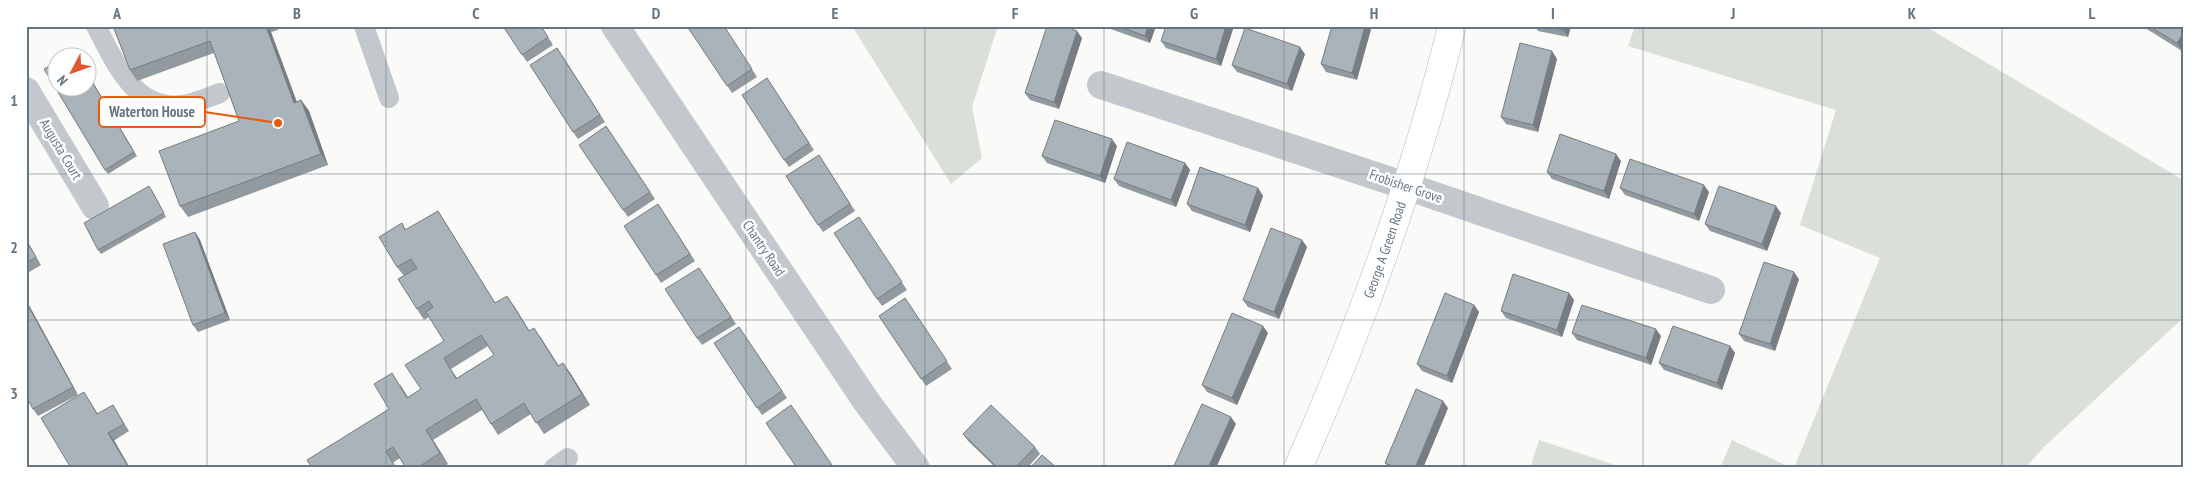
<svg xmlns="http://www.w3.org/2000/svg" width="2209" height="494" font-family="'PT Sans Narrow',sans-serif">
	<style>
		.green { fill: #dadfd7 }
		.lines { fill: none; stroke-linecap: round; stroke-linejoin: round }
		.secondary-casing { stroke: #b3babf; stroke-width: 29 }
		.lane { stroke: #c3c8cc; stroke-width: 20 }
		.street { stroke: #c3c8cc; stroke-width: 28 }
		.secondary { stroke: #fff; stroke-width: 28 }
		.wall { fill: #929a9f; fill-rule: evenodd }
		.shaded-wall { fill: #777d82 }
		.building { fill: #aab3b9; stroke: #777d82; fill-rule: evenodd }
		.grid { fill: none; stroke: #657683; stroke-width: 1; stroke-opacity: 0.55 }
		.labels { text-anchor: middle; stroke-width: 5; stroke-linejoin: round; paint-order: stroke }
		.street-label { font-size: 14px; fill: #657683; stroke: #fff }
		.leader { fill: none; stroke: #e8590c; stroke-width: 2 }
		.callout-dot { fill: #e8590c; stroke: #fff; stroke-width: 2 }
		.callout { fill: #fff; stroke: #e8590c; stroke-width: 2 }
		.callout-label { font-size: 15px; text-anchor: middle; font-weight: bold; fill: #657683 }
		.neatline { fill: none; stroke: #657683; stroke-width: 2 }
		.grid-label { font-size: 16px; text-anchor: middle; font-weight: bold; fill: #657683 }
	</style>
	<rect width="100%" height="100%" fill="#fafaf8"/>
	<path class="green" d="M852 26H998L972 107 982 158 951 184Z
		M1635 26H1925L2183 180V318L2045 446 2025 468H1794L1880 258 1800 225 1836 110 1628 46Z
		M1539 440 1624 468H1530Z
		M1732 440 1792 468H1720Z"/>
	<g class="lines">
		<defs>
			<g id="secondary">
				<path id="s1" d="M1298 468C1361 326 1415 177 1452 26"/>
			</g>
		</defs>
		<use href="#secondary" class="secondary-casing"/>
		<path class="lane" d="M96 26C115 62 136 115 187 104 198 102 209 97 220 93
			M364 26 389 98
			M554 468 568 458"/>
		<path class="street" d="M615 26 866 401 916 468
			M1101 85 1406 186 1711 290
			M26 91 95 206"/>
		<use href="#secondary" class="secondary"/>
	</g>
	<path class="wall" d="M113 26H277L278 30 271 32 297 102 301 100 309 111 328 165 188 217 180 206 239 121 214 53 137 81 130 70Z
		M503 26H541L553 45 527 62Z
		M687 26H724L757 77 732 93Z
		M1102 26H1156L1150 43Z
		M1332 26 1357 80 1326 72 1321 64Z
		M1535 26H1571L1568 37 1538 31Z
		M2142 26H2183L2182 51Z
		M1233 29 1221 66 1166 48 1161 41Z
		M1082 38 1059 109 1030 100 1025 93Z
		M1305 54 1292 91 1237 72 1232 65Z
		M562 55 605 122 578 139 573 132Z
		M1557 59 1538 132 1506 124 1501 117Z
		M88 74 137 156 108 174 105 170Z
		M767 78 814 150 789 167 784 160Z
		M606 126 655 199 628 217 623 210Z
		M1117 146 1105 183 1047 163 1042 156Z
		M819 155 855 211 823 232 786 176Z
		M1621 161 1609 199 1552 179 1547 172Z
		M1185 163 1190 170 1176 207 1119 186 1114 179Z
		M1258 188 1263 196 1250 232 1192 211 1187 204Z
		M1620 188 1709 192 1699 221 1625 195Z
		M152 190 166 217 101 254 98 250Z
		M658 204 695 261 661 283 656 275Z
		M1781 213 1767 251 1710 231 1705 224Z
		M859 217 907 290 882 306 877 299Z
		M445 222 495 303 514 306 529 330 541 338 559 366 563 363 590 405 544 434 531 414 498 435 482 410 433 440 448 464 442 468H406L400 458 394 462 312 468 389 409 400 384 408 397 421 389 444 341 429 317 424 320 417 309 404 276 397 267 402 223 406 230ZM488 346 494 355 457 378 451 369Z
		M195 232 200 240 230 320 198 332 193 325Z
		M26 239 41 265 26 274Z
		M1302 240 1307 247 1279 319 1248 307 1243 300Z
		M699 268 736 324 702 345 697 338Z
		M1799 279 1775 351 1744 341 1739 334Z
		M1569 293 1574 300 1562 337 1506 318 1501 311Z
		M905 298 952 369 926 386 879 316Z
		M26 300 78 395 38 416 33 409Z
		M1474 305 1479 312 1452 383 1422 371 1417 364Z
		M739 327 787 398 762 415 714 343Z
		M1268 333 1237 405 1207 392 1202 385Z
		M1572 333 1661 336 1651 365 1577 340Z
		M1730 346 1735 353 1722 390 1664 370 1659 363Z
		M89 400 98 414 113 405 129 431 71 468Z
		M1448 408 1423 468H1389L1385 463Z
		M963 434 1035 447 1040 454 1027 468H996L968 441Z"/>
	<path class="shaded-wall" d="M266 26H267L271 32 301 114 294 103Z
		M1148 26H1156L1150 43 1145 36Z
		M1226 26H1231L1233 29 1221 66 1216 59Z
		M1365 26H1372L1357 80 1352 73Z
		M1564 26H1571L1568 37 1563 30Z
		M1077 31 1082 38 1059 109 1054 102Z
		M2183 34V50L2182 51 2177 43Z
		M1300 47 1305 54 1292 91 1287 84Z
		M1552 51 1557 59 1538 132 1533 125Z
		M301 100 309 111 328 165 321 154Z
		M1112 139 1117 146 1105 183 1100 176Z
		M1616 154 1621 161 1609 199 1604 191Z
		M1185 163 1190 170 1176 207 1171 200Z
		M1704 185 1709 192 1699 221 1694 214Z
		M1258 188 1263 196 1250 232 1245 225Z
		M1776 206 1781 213 1767 251 1762 244Z
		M438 211 445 222 502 314 495 303Z
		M195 232 200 240 230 320 225 313Z
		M1302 240 1307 247 1279 319 1274 312Z
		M1794 272 1799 279 1775 351 1770 344Z
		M1569 293 1574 300 1562 337 1557 330Z
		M507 296 514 306 536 342 529 331Z
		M26 300 78 395 73 387 26 302Z
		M1474 305 1479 312 1452 383 1447 376Z
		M1263 326 1268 333 1237 405 1232 398Z
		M534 328 541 338 565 377 558 366Z
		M1656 329 1661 336 1651 365 1646 358Z
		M1730 346 1735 353 1722 390 1717 383Z
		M563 363 571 374 590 405 582 394Z
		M1443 401 1448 408 1423 468H1415Z
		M1231 417 1236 424 1216 468H1208Z
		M426 430 433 440 448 464 440 453Z
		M108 433 114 440 130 468H129Z"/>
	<path class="building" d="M113 26H266L294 103 301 100 321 154 180 206 159 151 239 121 210 41 130 70Z
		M503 26H541L548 37 522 55Z
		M687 26H724L752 69 727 86Z
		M1047 26H1064L1077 31 1054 102 1025 93Z
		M1118 26H1148L1145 36Z
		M1166 26H1226L1216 59 1161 41Z
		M1332 26H1365L1352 73 1321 64Z
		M1544 26H1564L1563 30Z
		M2149 26H2183V34L2177 43Z
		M1245 28 1300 47 1287 84 1232 65Z
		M1520 43 1552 51 1533 125 1501 117Z
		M557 48 600 115 573 132 530 65Z
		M73 51 77 58H63Z
		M58 61V88H88V75L134 152 105 170 44 69Z
		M767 78 809 143 784 160 742 95Z
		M1055 120 1112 139 1100 176 1042 156Z
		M606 126 650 192 623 210 579 145Z
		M1560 134 1616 154 1604 191 1547 172Z
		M1127 142 1185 163 1171 200 1114 179Z
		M819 155 850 204 818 225 786 176Z
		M1630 159 1704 185 1694 214 1620 188Z
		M1200 167 1258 188 1245 225 1187 204Z
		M149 186 164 213 98 250 84 223Z
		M1719 186 1776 206 1762 244 1705 224Z
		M658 204 690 254 656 275 624 226Z
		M438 211 495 303 507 296 529 331 534 328 558 366 563 363 582 394 536 423 524 403 491 424 476 399 426 430 440 453 417 468H406L393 447 386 451 396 468H312L307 460 389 409 374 384 392 373 407 398 421 389 405 365 444 341 426 312 433 307 429 301 417 309 398 279 417 268 411 259 397 267 379 237 402 223 405 230ZM481 335 494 355 456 379 444 358Z
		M859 217 902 282 877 299 834 233Z
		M1271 228 1302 240 1274 312 1243 300Z
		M195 232 225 313 193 325 163 244Z
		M26 240 36 257 26 263Z
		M1764 262 1794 272 1770 344 1739 334Z
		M699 268 731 317 697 338 665 289Z
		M1513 274 1569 293 1557 330 1501 311Z
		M1445 293 1474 305 1447 376 1417 364Z
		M905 298 947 361 921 379 879 316Z
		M26 302 73 387 33 409 26 396Z
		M1582 305 1656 329 1646 358 1572 333Z
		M1232 313 1263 326 1232 398 1202 385Z
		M1673 326 1730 346 1717 383 1659 363Z
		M739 327 782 391 757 408 714 343Z
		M1416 389 1443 401 1415 468H1397L1385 463Z
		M84 392 97 414 113 405 124 424 108 433 129 468H71L41 418Z
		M1202 404 1231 417 1208 468H1173Z
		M791 405 834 468H797L766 423Z
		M991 405 1035 447 1015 468H998L963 434Z
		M1042 455 1057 468H1030Z"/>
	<path class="grid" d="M207 26V468M386 26V468M566 26V468M746 26V468M925 26V468M1104 26V468M1284 26V468M1464 26V468M1643 26V468M1822 26V468M2002 26V468M26 174H2183M26 320H2183"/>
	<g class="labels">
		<g class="street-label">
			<text transform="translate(61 149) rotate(59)" y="5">Augusta Court</text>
			<text transform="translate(1406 186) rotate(19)" y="5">Frobisher Grove</text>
			<text transform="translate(764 248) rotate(56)" y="5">Chantry Road</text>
			<text dy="5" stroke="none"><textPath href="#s1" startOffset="235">George A Green Road</textPath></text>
		</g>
	</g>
	<path class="leader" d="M278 123L205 112"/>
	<circle class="callout-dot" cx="278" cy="123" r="5"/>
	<rect class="callout" x="99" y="97" width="106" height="30" rx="5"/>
	<g class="callout-label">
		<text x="152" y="117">Waterton House</text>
	</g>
	<rect width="2209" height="494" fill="none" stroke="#ffffff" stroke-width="55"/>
	<g transform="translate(72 72) rotate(229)"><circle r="24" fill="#ffffff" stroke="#c1c8cd"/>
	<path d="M0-4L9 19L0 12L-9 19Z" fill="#e4572e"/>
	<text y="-8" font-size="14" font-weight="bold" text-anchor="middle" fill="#657683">N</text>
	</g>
	<rect x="28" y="28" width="2154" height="438" class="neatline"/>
	<g class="grid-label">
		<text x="117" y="19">A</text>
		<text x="297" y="19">B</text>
		<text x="476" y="19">C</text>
		<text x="656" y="19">D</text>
		<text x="835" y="19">E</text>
		<text x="1015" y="19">F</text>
		<text x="1194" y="19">G</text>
		<text x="1374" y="19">H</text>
		<text x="1553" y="19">I</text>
		<text x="1733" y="19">J</text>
		<text x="1912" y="19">K</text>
		<text x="2092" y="19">L</text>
		<text x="14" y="106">1</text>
		<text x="14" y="253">2</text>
		<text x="14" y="399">3</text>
	</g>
</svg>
